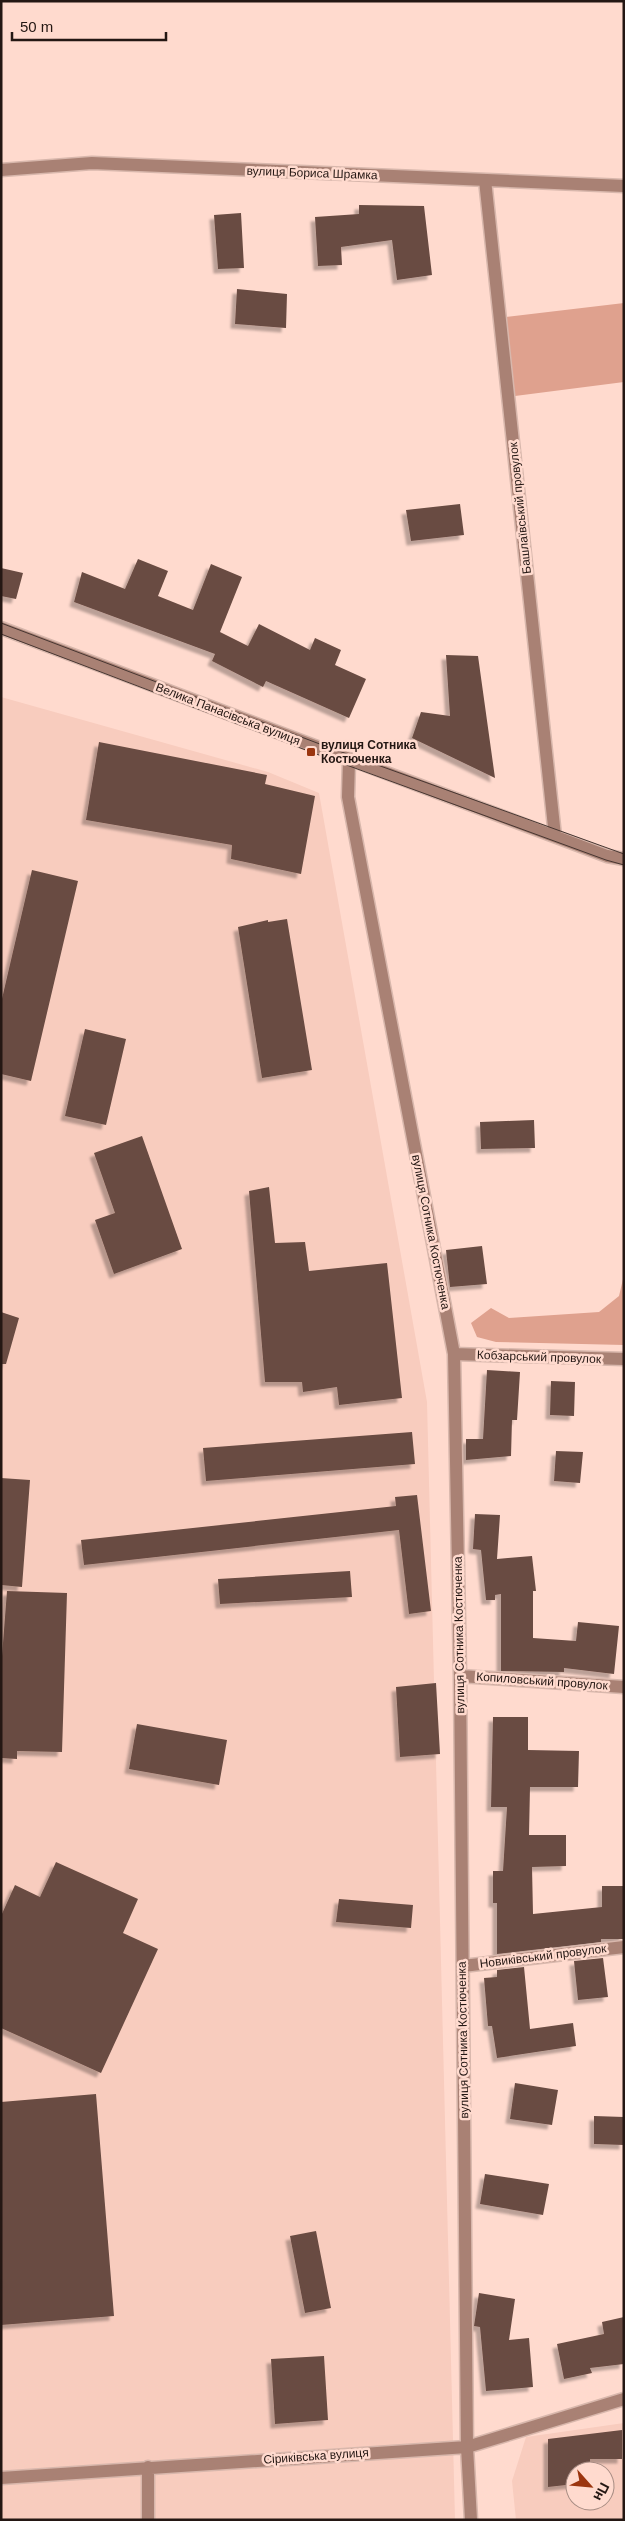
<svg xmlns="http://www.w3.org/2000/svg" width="625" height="2521" font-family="Helvetica,sans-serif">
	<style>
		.built { fill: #f8ccbe; fill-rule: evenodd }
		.green { fill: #dfa18e }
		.building { fill: #694b42; filter: url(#shadow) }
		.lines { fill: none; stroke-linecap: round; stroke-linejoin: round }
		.minor-casing { stroke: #d8b7ac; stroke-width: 15 }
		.minor { stroke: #a98174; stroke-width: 12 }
		.tram { stroke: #473631; stroke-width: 1 }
		.poi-dot { fill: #9b350f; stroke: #ffdace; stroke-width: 2 }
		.labels { text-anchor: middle; stroke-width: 5; stroke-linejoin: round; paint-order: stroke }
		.street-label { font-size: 12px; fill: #241713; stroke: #ffdace }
		.poi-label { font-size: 12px; font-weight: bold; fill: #241713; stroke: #ffdace; text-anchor: start }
	</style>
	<defs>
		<filter id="shadow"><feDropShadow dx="-4.5" dy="4.5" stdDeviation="1" flood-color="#0004"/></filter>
	</defs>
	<rect width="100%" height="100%" fill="#ffdace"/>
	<path class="built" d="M1 697 268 772 319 793 427 1402 455 2520H1Z
		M624 2423V2520H516L512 2481 526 2437ZM575 2471H605V2501H575Z"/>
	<path class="green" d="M624 303V382L515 396 506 317Z
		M624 1275V1345L496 1342 477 1337 471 1323 491 1308 509 1318 599 1312 619 1296Z"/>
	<path class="building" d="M359 205 424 206 432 275 397 280 392 240 341 247 342 265 318 266 315 217 359 214Z
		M241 213 244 268 218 269 214 215Z
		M237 289 287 294 286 328 235 324Z
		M460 504 464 535 411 541 406 510Z
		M138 559 168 571 158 596 193 610 211 564 242 577 220 632 248 646 259 624 310 650 315 638 341 650 335 665 366 679 349 718 266 681 263 687 212 661 215 654 74 602 82 572 125 589Z
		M1 568 23 573 16 599 1 596Z
		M446 655 478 656 495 778 412 738 421 712 450 716Z
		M99 742 267 775 265 784 315 796 301 874 231 859 232 845 86 820Z
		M32 870 78 881 31 1081 1 1074V1003Z
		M287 919 312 1070 262 1078 238 927 268 920V922Z
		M85 1029 126 1039 106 1125 65 1116Z
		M534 1120 535 1148 481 1149 480 1122Z
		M142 1136 182 1249 114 1274 95 1220 115 1213 94 1153Z
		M269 1187 275 1243 305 1242 309 1271 387 1263 402 1398 339 1405 337 1387 303 1392 302 1382H265L249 1191Z
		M482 1246 487 1284 450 1287 446 1250Z
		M1 1312 19 1318 6 1364H1Z
		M487 1370 520 1372 517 1420H512L511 1456 466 1460V1439H483Z
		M551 1381 575 1382 574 1416 550 1415Z
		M412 1432 415 1464 206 1481 203 1448Z
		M556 1451 583 1452 580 1483 554 1481Z
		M1 1478 30 1480 22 1587 1 1585Z
		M417 1495 431 1611 409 1614 399 1530 84 1565 81 1540 396 1506 395 1497Z
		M475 1514 500 1515 497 1559 532 1556 536 1591H533V1638L576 1641 578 1622 619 1626 614 1674 564 1668V1672L501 1671V1594L495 1595V1600H486L481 1550 473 1549Z
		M350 1571 352 1597 220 1604 218 1579Z
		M7 1591 67 1593 62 1752 17 1751V1759L1 1758V1669Z
		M436 1683 440 1754 400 1757 396 1687Z
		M493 1717H528V1750L579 1751 578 1787H530L529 1835H566V1866L532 1867 533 1914 602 1907V1886H624V1939H601V1942L497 1954V1903H493V1871H503L507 1807H491Z
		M137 1724 227 1740 219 1785 129 1769Z
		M56 1862 138 1899 123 1933 158 1949 101 2073 1 2028V1916L15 1885 40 1897Z
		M339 1899 413 1905 411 1928 336 1922Z
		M603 1958 608 1997 578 2000 574 1961Z
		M524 1967 530 2029 573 2023 576 2046 497 2058 492 2026H488L484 1978 497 1977V1970Z
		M515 2083 558 2090 552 2125 510 2119Z
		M96 2094 114 2316 1 2325V2102Z
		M594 2116 624 2117V2145L594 2144Z
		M485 2174 549 2184 543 2215 480 2204Z
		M316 2231 331 2308 305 2313 290 2236Z
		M479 2293 515 2299 509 2340 529 2338 533 2387 486 2391 480 2327 474 2326Z
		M624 2317V2364L590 2368 592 2373 564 2379 557 2344 604 2334 602 2322Z
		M324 2356 328 2420 275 2424 271 2359Z
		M622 2430V2459H590V2471H575V2484L548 2487V2439Z"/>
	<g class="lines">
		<defs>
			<path id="minor" d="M1 170 92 163 624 186
				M485 180 555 836
				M1 628 607 856 624 859
				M349 760 348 797 454 1354 460 1676 467 2447 471 2520
				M454 1354 624 1359
				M460 1676 624 1687
				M463 1966 624 1947
				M148 2467V2520
				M1 2478 467 2447 624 2399"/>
		</defs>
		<use href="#minor" class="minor-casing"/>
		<use href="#minor" class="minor"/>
		<path class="tram" d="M1 623 325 746 624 854
			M1 634 311 752 606 860 624 865"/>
	</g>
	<rect class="poi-dot" x="306" y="747" width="10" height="10" rx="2.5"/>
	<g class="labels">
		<g class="street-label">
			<text transform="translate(312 173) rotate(2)" y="4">вулиця Бориса Шрамка</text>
			<text transform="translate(520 508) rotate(-96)" y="4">Башлаївський провулок</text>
			<text transform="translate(228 714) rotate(21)" y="4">Велика Панасівська вулиця</text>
			<text transform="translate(431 1232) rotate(79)" y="4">вулиця Сотника Костюченка</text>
			<text transform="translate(539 1357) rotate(2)" y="4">Кобзарський провулок</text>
			<text transform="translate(459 1635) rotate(-91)" y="4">вулиця Сотника Костюченка</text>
			<text transform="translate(542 1681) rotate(4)" y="4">Копиловський провулок</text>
			<text transform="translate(543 1956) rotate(-7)" y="4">Новиківський провулок</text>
			<text transform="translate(463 2040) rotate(-91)" y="4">вулиця Сотника Костюченка</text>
			<text transform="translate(316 2456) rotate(-4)" y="4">Сіриківська вулиця</text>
		</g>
		<g class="poi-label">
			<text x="321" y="749">вулиця Сотника<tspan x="321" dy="14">Костюченка</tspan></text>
		</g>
	</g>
	<rect width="625" height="2521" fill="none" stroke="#241713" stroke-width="5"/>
	<g transform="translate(590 2486) rotate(117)"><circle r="24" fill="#ffdace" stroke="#a78c83"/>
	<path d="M0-4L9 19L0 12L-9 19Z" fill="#9b350f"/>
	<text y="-8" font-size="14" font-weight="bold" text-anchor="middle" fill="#241713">Пн</text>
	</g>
	<path d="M12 32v8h154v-8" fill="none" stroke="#241713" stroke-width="2.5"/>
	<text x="20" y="32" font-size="15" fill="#241713" stroke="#ffdace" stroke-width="4" paint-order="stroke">50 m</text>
</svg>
